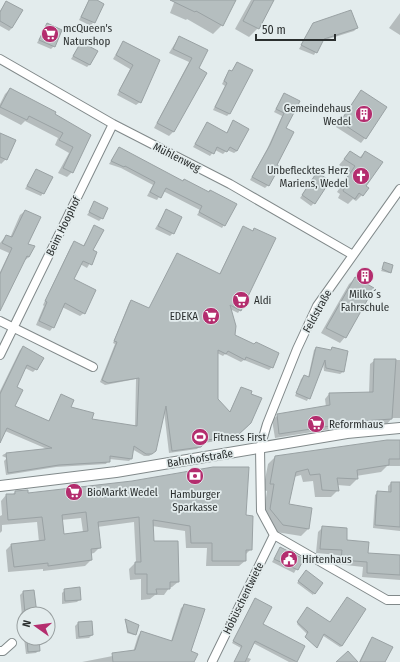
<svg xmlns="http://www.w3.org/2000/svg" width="400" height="662" font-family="'Fira Sans Condensed',sans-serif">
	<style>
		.shadow { fill: #0003; fill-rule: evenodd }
		.building { fill: #b5bebf; stroke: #9aa2a4; fill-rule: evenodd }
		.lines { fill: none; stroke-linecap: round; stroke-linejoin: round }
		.minor-casing { stroke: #81898a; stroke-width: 10 }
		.tertiary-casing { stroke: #81898a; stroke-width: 12 }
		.minor { stroke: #fff; stroke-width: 8 }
		.tertiary { stroke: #fff; stroke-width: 10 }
		.labels { text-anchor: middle; stroke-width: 3.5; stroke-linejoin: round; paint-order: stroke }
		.poi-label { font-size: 11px; fill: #2b2f2f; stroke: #e3eced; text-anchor: start }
		.street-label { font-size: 11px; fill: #2b2f2f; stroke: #e3eced }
	</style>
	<rect width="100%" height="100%" fill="#e3eced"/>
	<path class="shadow" d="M89 0H94L103 4 91 26 79 20Z
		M175 0H235L222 25 213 34 187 19 186 20 170 13Z
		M251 0H272L258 28 249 37 235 29Z
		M6 2 12 28 9 31 0 26V11Z
		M400 13V35L389 28Z
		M47 24 54 46 51 49 37 43Z
		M313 24 357 28 354 31 322 41 314 55 299 49Z
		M179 37 207 51 198 69 205 73 173 132 169 136 154 128 189 62 169 53Z
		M123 42 158 61 140 102 136 105 117 95 130 69 113 59Z
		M81 43 90 64 87 67 71 59Z
		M237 63 229 114 227 116 213 110 225 86 222 84 227 74 231 72Z
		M10 89 90 136 72 172 67 177 58 173 69 153 55 145 58 138 25 121 21 125 0 114V104L5 94Z
		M361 91 365 138 361 143 336 127Z
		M284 94V129L276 165 268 185 265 188 250 180 267 149 282 116 274 112Z
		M234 122 237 151 234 153 227 150 223 154 215 150 210 156 193 147 207 124 226 134Z
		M0 134 6 159 1 164 0 163Z
		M119 148 182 182 224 225 222 228 197 215 200 210 163 191 157 200 147 196 153 185 121 168 109 164Z
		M350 152 359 158 365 152 362 195 356 201 353 199 348 204 338 198 340 194 337 192 350 172 339 165Z
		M36 170 43 193 41 196 25 189Z
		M315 177 314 203 311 206 300 198Z
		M95 203 102 218 99 221 87 215Z
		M25 211 29 257 24 261 0 309V272L9 253 0 249V243L6 236 10 238 20 215Z
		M166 211 173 233 170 236 155 229Z
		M95 226 92 251 96 253 87 268 80 264 73 280 84 313 80 316 62 307 53 327 50 331 36 325 44 306 43 305 71 246 75 242 83 246Z
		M243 227 252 232 255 229 240 310 238 313 230 309 234 335 272 367 269 370 244 360 241 362 225 354 223 356 217 353V400L229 413 241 388 248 426 233 439 203 443 197 449 169 453 164 411 152 454 149 456H144L132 449 131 459 129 461 109 459 106 464 56 467 6 475 4 461 7 458 2 456 4 454 47 449 5 431 0 441V391L20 350 23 347 36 369 33 372 25 368 15 387 14 407 48 422 62 395 70 408 90 420 135 427 136 379 105 385 100 382 115 344 113 343 129 303 131 301 149 309 177 254 219 275Z
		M385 263 390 272 389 273 381 271Z
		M361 273 366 284 345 337 340 343 321 333 349 284Z
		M316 348 330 351 333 348 343 372 340 374 324 371 323 363 307 401 295 396 301 379 304 376 308 378 314 350Z
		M375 360H400V418H392L387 424 356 425 275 438 272 420 277 416 326 407 325 399 329 394 369 393 370 364Z
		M400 441V466H387L381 472 356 476 357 479 350 486 337 485 338 490 331 497H315L313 481 303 482 301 475 294 477 288 505 311 509 308 529 301 536 276 532 263 517 267 491 263 490 268 464 275 457Z
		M391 483H400V531L373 528 375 495 378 492 388 493V486Z
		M15 492 245 516 251 549 245 555V561L239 566H206L207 548H186L185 531 152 526 153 543 178 582 172 587 169 588 164 595H155L150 599 141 600V579L130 580 129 569 136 562 134 522 97 527 100 547 94 553 90 554 91 560 85 566 43 571V569L8 572 6 550 12 544 39 542 37 522 2 525V531L0 533V516L2 515 1 501 6 495H12ZM81 518 83 532 63 535 61 520Z
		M323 527 367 554 400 555V580L362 577 363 567 337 564 338 555 316 553 318 532Z
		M280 548 302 559 294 573 272 562Z
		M305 573 314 593 313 595 297 583Z
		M65 590 80 599 77 602 62 604V593Z
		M33 591 36 614H24V637L20 595 23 592Z
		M255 600 262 624 304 647 295 662H289L253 643 246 657 251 659 249 662H234L241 648 232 643Z
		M185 605 193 662H82L133 652 138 636 141 632 171 641 181 608Z
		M306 609 342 646 340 647 322 635 307 634 297 624Z
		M126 620 135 634 134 635 127 633Z
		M91 622 92 635 89 638 76 639 75 626 78 623Z
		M24 638H38L39 650 36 653 26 654Z
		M372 638 384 662H359L369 642Z"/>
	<path class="building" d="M89 0H97L104 4 95 23 81 17Z
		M170 0H236L223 26 196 11 195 12Z
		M254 0H274L259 29 243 21Z
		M6 1 23 10 12 28 0 21V12Z
		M351 10 358 28 324 39 317 53 301 45 313 23Z
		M47 23 62 30 55 47 39 40Z
		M179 36 208 50 199 68 207 73 174 132 157 123 192 58 173 49Z
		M123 41 160 60 141 103 119 91 133 65 116 55Z
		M81 42 98 51 90 65 73 56Z
		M237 62 253 70 230 114 215 107 227 83 224 81 229 70 232 71Z
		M10 88 56 112 55 114 91 135 73 173 63 168 73 147 59 140 63 133 29 116 27 120 0 107Z
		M361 90 387 107 366 139 340 122Z
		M284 93 300 101 286 128 294 132 277 165 280 166 269 186 252 177 270 145 284 113 276 109Z
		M233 120 249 129 237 151 230 147 227 152 217 147 214 154 195 144 207 122 227 133Z
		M0 133 16 140 7 160 0 157Z
		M119 147 183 181 184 179 209 192 210 190 237 204 225 226 199 212 202 206 166 188 161 198 150 192 155 182 125 166 124 167 111 161Z
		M350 151 361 158 365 151 383 162 366 186 369 188 363 196 359 193 355 199 343 191 345 187 342 185 355 166 344 159Z
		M36 169 53 177 44 194 27 186Z
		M317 172 330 181 315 204 302 195Z
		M94 201 108 208 103 219 89 212Z
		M166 209 182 217 174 234 158 226Z
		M25 210 41 217 28 244 35 246 29 257 27 256 0 311V274L12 248 2 243 6 235 12 237Z
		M94 225 104 230 93 250 97 252 92 265 83 261 74 279 96 290 85 314 65 303 54 328 39 321 47 302 45 301 74 241 84 246Z
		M243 226 253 231 254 228 276 238 241 311 230 305 236 326 235 335 254 344 256 342 279 353 273 368 246 357 245 360 228 351 226 354 218 350V399L230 412 241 387 252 391 251 394 262 398 251 423 237 436 207 440 201 447 172 451 166 406 156 451 152 454H146L134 446 132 459 110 456V462L59 465 8 473 6 453 52 448 7 428 0 443V394L23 346 44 358 37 370 27 365 17 387 23 390 15 406 49 421 61 394 74 400 71 407 94 413 92 419 137 426 139 378 108 383 102 380 117 342 114 341 131 300 149 308 177 253 220 274Z
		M384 262 393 265 391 273 382 269Z
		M367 270 373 274 367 284 374 288 346 338 326 328 355 277 357 278 360 272Z
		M316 347 331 350 332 347 348 351 344 372 326 368 325 360 310 399 296 393 304 375 309 377Z
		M374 359H396L392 419 362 421 279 434 277 414 330 405 329 393 373 392Z
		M387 440H400V459H389V465L357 470 358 479 337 478 339 491 322 490 320 474 310 475 308 469 296 472 289 504 312 508 309 529 283 525 270 509 274 484H270L275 456Z
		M213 467H249L246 515 253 516 252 550H246V561H212V543H191L190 526 153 520 154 541H178L179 582H170V589H156L157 594H147V574H135V562H141L139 517 98 522 101 548 91 549 92 560 48 566V563L14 567 11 544 45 540 42 517 8 520 6 494H15V491L28 490V493L132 481ZM86 512 88 531 64 534 62 515Z
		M391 482H400V527L375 525 377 491 391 492Z
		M322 526 347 528V540L369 542 368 553 400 555V575L367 573V562L341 560 342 550 320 549Z
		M280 547 304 559 298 570 274 559Z
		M306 570 323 583 315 594 298 581Z
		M80 587 81 600 65 601 64 589Z
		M34 590 37 614H25L23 591Z
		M347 597 366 609 342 646 324 634 317 648 305 637 308 632 297 622 307 607 330 622Z
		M255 598 272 607 263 624 305 646 297 662 255 641 245 662H234L242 646 233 641Z
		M184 604 205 609 191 651 198 654 194 662H113L112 653 135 650 141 631 172 641Z
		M125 619 139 625 136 635 128 632Z
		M92 621 93 635 79 637 78 622Z
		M372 637 393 647 385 662H360Z
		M27 638H39L40 651 28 652Z
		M348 651 358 662H336Z"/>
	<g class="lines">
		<defs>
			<path id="minor" d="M0 59 113 124 230 184 353 255
				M400 189 317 306 297 349 267 424 260 448 261 511 274 535 387 600H400
				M0 321 93 367
				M0 355 113 124
				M0 651H3L12 643
				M212 662 274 535"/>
			<path id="tertiary" d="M0 486 116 472 347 433 400 428"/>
		</defs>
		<use href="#minor" class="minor-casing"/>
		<use href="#tertiary" class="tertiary-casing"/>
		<use href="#minor" class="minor"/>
		<use href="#tertiary" class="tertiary"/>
	</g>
	<defs>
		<symbol id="supermarket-disc" viewBox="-11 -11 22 22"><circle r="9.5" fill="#b42d6e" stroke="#e3eced"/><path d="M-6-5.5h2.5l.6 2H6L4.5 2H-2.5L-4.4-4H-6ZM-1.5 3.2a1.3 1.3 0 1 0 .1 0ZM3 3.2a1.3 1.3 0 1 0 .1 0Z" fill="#fff"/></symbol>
		<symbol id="building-disc" viewBox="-11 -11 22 22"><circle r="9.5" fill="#b42d6e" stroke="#e3eced"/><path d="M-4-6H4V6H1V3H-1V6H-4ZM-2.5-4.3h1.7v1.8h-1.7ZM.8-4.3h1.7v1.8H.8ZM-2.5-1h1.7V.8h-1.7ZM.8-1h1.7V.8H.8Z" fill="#fff"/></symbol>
		<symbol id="church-disc" viewBox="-11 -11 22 22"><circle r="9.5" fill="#b42d6e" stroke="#e3eced"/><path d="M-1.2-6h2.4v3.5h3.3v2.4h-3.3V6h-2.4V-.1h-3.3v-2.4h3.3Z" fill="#fff"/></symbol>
		<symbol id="stadium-disc" viewBox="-11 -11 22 22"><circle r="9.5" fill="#b42d6e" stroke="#e3eced"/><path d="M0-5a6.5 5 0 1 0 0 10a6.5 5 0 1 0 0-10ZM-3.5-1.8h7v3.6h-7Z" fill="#fff"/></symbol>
		<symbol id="bank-disc" viewBox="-11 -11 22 22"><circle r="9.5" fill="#b42d6e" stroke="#e3eced"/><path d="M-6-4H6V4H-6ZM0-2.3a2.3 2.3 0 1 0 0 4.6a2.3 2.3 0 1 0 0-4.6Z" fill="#fff"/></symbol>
		<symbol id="civic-disc" viewBox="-11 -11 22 22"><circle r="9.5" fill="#b42d6e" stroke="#e3eced"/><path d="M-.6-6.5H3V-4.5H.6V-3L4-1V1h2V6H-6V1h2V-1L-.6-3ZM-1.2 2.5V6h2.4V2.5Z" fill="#fff"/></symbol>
	</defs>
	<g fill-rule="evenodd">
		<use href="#supermarket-disc" x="40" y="24" width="20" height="20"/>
		<use href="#building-disc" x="354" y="104" width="20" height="20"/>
		<use href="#church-disc" x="351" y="166" width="20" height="20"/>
		<use href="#building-disc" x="355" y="266" width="20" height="20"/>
		<use href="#supermarket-disc" x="231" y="290" width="20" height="20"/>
		<use href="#supermarket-disc" x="201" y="306" width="20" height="20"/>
		<use href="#supermarket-disc" x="306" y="414" width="20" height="20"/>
		<use href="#stadium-disc" x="190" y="427" width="20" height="20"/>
		<use href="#bank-disc" x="185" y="466" width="20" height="20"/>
		<use href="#supermarket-disc" x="64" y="482" width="20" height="20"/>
		<use href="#civic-disc" x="279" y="549" width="20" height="20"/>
	</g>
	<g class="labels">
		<g class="poi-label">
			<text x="63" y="32">mcQueen's<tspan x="63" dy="13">Naturshop</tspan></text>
			<text x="351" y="112" text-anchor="end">Gemeindehaus<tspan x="351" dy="13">Wedel</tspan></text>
			<text x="348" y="174" text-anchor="end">Unbeflecktes Herz<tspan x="348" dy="13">Mariens, Wedel</tspan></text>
			<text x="365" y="298" text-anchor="middle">Milko´s<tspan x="365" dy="13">Fahrschule</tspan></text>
			<text x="254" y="304">Aldi</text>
			<text x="198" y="320" text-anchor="end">EDEKA</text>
			<text x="329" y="428">Reformhaus</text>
			<text x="213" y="441">Fitness First</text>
			<text x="87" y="496">BioMarkt Wedel</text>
			<text x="195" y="498" text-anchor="middle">Hamburger<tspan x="195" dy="13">Sparkasse</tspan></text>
			<text x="302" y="563">Hirtenhaus</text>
		</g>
		<g class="street-label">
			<text transform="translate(177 157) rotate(27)" y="4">Mühlenweg</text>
			<text transform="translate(63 226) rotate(-64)" y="4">Beim Hoophof</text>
			<text transform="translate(317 311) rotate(-61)" y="4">Feldstraße</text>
			<text transform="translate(200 458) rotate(-9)" y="4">Bahnhofstraße</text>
			<text transform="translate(243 598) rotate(-64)" y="4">Höbüschentwiete</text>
		</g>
	</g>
	<g transform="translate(36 626) rotate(284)"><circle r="19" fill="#e3eced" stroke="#99a0a1"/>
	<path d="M0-3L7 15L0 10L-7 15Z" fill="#b42d6e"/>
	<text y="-6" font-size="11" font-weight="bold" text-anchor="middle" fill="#2b2f2f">N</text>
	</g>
	<path d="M256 34v6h79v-6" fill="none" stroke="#2b2f2f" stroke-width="2"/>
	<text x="262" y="34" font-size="12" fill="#2b2f2f" stroke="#e3eced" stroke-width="3" paint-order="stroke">50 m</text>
</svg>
